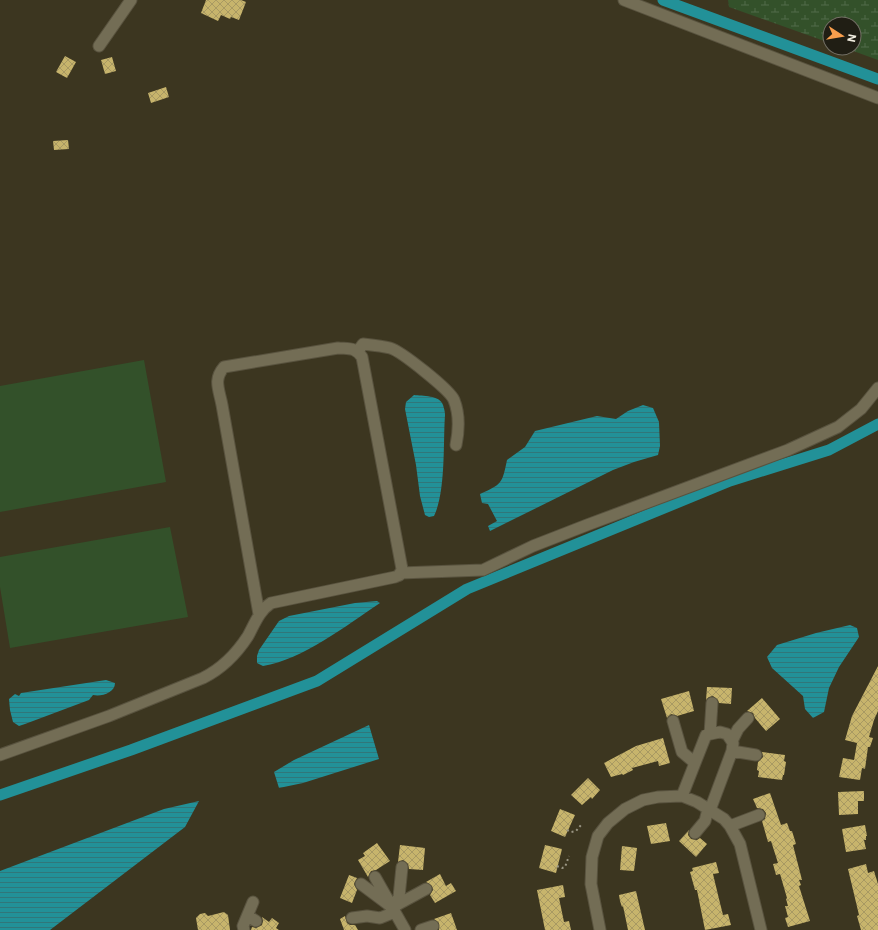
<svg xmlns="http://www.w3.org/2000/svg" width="878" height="930" font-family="Roboto,sans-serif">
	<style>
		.wetland { fill: url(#wetland-marsh) }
		.garden { fill: #33512a }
		.water { fill: url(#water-rules) }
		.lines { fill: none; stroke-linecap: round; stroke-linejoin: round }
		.canal { stroke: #229198; stroke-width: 11 }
		.building { fill: url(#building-cross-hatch) }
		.minor-casing { stroke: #59533f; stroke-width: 13 }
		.path { stroke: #9b9785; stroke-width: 2; stroke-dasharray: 2 3; stroke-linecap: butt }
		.minor { stroke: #736d55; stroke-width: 11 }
	</style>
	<defs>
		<pattern id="wetland-marsh" width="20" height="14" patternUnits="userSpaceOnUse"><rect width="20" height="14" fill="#33512a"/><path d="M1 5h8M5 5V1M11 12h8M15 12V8" fill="none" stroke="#516a49"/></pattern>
		<pattern id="water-rules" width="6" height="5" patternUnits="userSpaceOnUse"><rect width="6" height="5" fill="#229198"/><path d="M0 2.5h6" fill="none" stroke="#30777a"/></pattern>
		<pattern id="building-cross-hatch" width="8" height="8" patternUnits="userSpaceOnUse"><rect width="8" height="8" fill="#c7b46c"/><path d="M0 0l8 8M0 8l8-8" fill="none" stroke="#a89962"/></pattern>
	</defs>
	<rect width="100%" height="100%" fill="#3c3620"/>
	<path class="wetland" d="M728 0H878V60L845 48H854V24H830V43L729 7Z"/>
	<path class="garden" d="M144 360 166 482 0 512V386Z
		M170 527 188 617 10 648 0 587V557Z"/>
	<path class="water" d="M414 395C422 396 440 395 443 405 444 408 445 412 445 415 443 443 446 491 434 516L429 517 425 515 420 496 416 465 405 409 406 402Z
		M643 405 653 408 659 422 660 446 658 455 634 462 613 470 490 531 488 526 497 521 488 504 482 503 480 494C502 484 502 484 507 460L525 447 535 431 597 416 616 419 628 411Z
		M377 601 380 603C347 625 302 660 263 666L257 663V656L259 650 279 621 289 616 355 603Z
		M850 625 857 628 859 637 839 667 829 688 824 712 813 718 805 709 803 696 772 668 767 657 777 645 816 633Z
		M106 680 115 683C115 693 101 697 93 695L89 700 25 724 19 726 13 722 10 710 9 699 15 694 19 696 21 693Z
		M369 725 379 759 303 783 279 788 274 772 294 760Z
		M199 801 185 827 50 930H0V871L164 809Z"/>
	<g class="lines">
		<path class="canal" d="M663 0 878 79
			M0 795 131 750 317 681 467 589 730 481 829 450 878 424"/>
	</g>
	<path class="building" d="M206 0H241L246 2 239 20 231 17 230 19 221 15 218 21 201 13Z
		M65 56 76 62 67 78 56 72Z
		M112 57 116 71 105 74 101 60Z
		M166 87 169 97 151 103 148 93Z
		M68 140 69 149 54 150 53 141Z
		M878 666V711L874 720 869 737 873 738 870 747H868L865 769 862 768 860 780 839 777 843 758 854 760 857 743 845 740 852 716Z
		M707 687 732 688 731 704 719 703 718 700 713 696 709 697 706 700Z
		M689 691 694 711 677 716 671 714 667 718 661 699Z
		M762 698 780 719 766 731 755 718 753 713 747 711Z
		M663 738 670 763 659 766 658 761 632 768 633 770 623 775 622 774 611 777 604 763 636 746Z
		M762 752 785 755 784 761 786 762 784 775H783L782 780 758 777 759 771 757 770 758 762 763 757Z
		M588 778 600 790 592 799 591 797 582 805 571 795Z
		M864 791V801H858V814L839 815 838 792Z
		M770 793 781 825 787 823 790 831H792L796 844 793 845 802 880H799L801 885 799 886 810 921 788 927 785 918 788 917 785 906H788L786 899 787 898 780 874 776 875 773 864 778 863 771 841 768 842 762 821 765 819 766 813 763 809 757 808 753 799Z
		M560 809 575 815 565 837 551 831Z
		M666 823 670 841 651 844 647 826Z
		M865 825 867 836H866V840H864L866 849 846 852 842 829Z
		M689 830 688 835 691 839 697 840 700 838 707 844 696 857 679 841Z
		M377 843 390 861 376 870 371 871 368 877 358 860 365 856 363 853Z
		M400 845 425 848 423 870 409 869 408 864 403 860 398 862Z
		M545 845 562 849 556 873 539 868Z
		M622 846 637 848 634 871 620 870Z
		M716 862 719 873 713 874 719 899 723 915 728 914 731 925 705 930 697 890H695L690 872 693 871 692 868Z
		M866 864 868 873 874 871 878 884V930H861L857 916 859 915 848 869Z
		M440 874 446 886 451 883 456 891 435 903 430 895 433 890 432 886 426 882Z
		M349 875 357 878 354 884 357 890 352 903 340 898Z
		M563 885 565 897 559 898 564 922 569 921 571 930H545L537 890Z
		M636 891 645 930H628L623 906 622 907 620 901 619 895Z
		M224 912 228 915 230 930H198L196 918 200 914 205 913 208 916Z
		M451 913 457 930H439V923L434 919Z
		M345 916 347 923 350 925H355L358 930H344L340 919Z
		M262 917 269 922 272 918 279 923 276 928 279 930H251L252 927 256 928 262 925 263 921Z"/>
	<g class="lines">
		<defs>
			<path id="minor" d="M624 0 878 98
				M99 46 131 0
				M358 351 363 344C372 345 382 346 390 348 401 351 450 390 454 400 460 415 459 430 456 445
				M400 573 483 570 533 546 587 525 788 450 838 427 861 409 878 388
				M673 721 682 752 695 763
				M710 734 712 703
				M732 741 738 729 748 718
				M732 751 756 755
				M0 755 109 716 203 678C221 669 237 653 248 636 255 623 259 611 271 603L395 577 400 575 402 569 362 357C355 347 349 349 338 348L224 367C213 380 219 389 222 405L259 614
				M682 796 706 735 720 732 727 734 733 743 732 751 710 810
				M730 826 759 815
				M695 833 705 821 708 809
				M375 877 405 930
				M361 884 389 905
				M393 907 399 897 402 867
				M393 907 426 889
				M248 916 256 921
				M352 918 367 916 380 918 395 912
				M244 930 243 926 253 902
				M421 930 433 926
				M600 930 591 884 592 857 598 836 608 823 625 809 643 800 658 797 682 796 697 802 724 819 730 826 740 844 761 930"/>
		</defs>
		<use href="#minor" class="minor-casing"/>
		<path class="path" d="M567 830 571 832 576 831 581 825
			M557 866 562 868 565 867 569 856"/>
		<use href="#minor" class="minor"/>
	</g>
	<g transform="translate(842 36) rotate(102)"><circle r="19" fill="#201e14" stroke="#747166"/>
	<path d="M0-3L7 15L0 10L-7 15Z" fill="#f99f4d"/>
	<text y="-6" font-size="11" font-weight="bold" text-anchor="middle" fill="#f2eee0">N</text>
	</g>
</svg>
